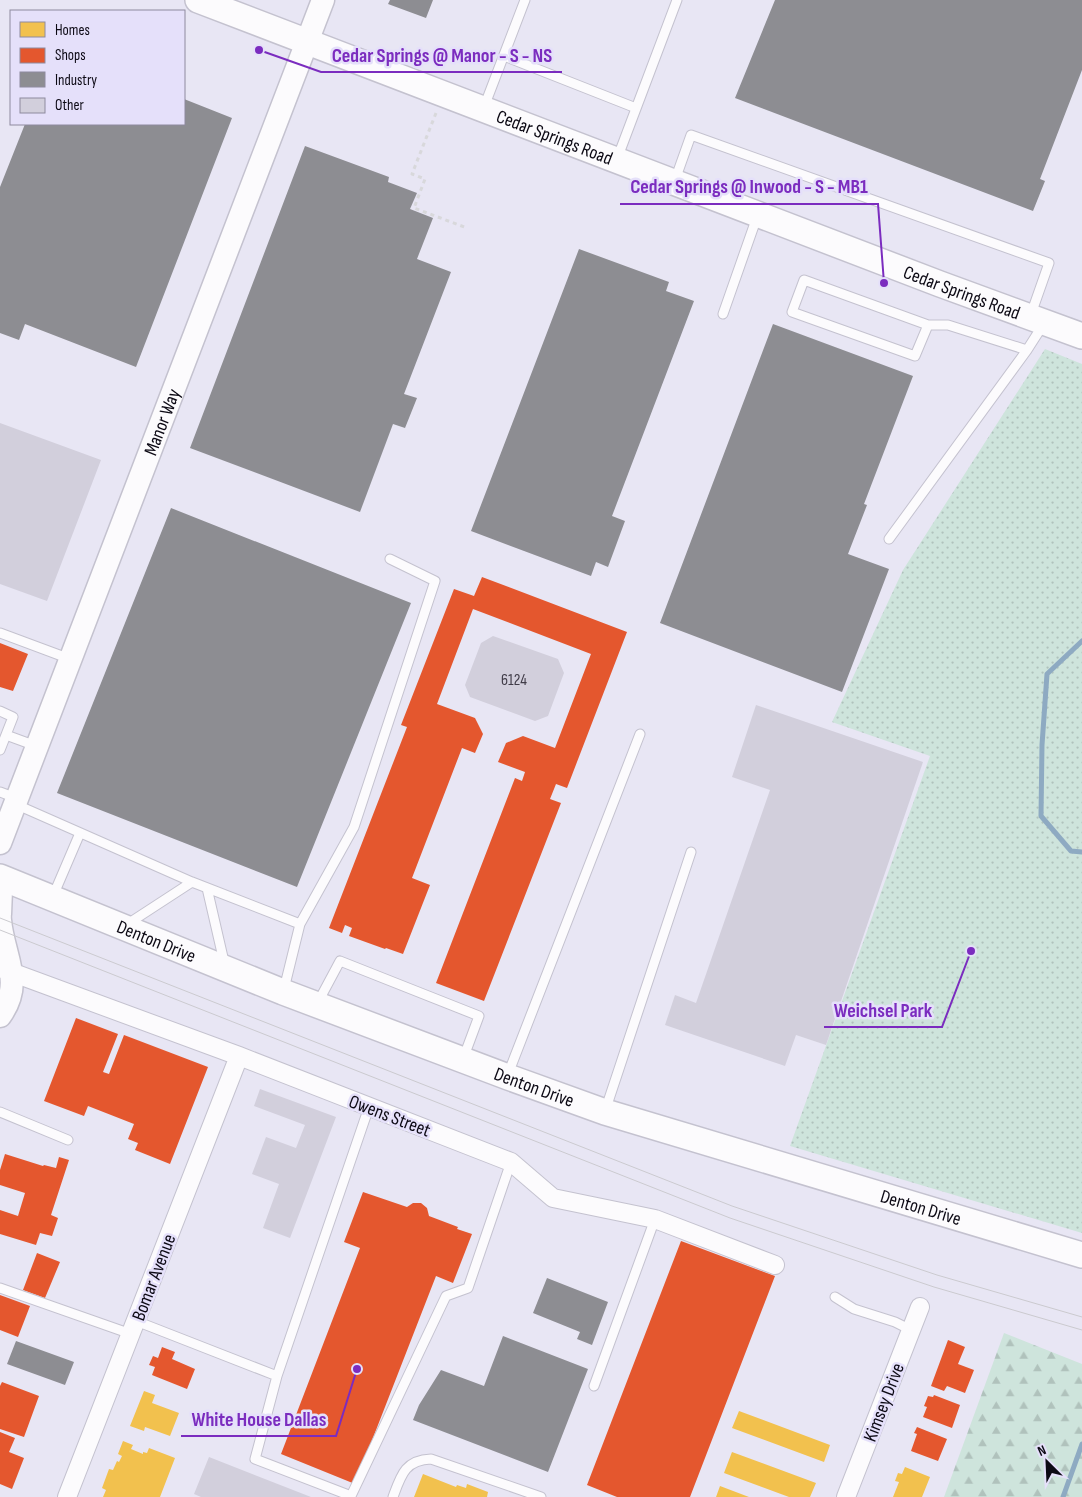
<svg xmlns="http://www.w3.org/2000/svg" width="1082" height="1497" font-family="'Sofia Sans Condensed',sans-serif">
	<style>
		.green { fill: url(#green-dots) }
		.forest { fill: url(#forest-firs) }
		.homes { fill: #f2c14e }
		.shops { fill: #e4572e }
		.industry { fill: #8d8d92 }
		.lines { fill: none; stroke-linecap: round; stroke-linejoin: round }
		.stream { stroke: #8eaac2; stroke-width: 5 }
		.building { fill: #d2cfdc }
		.service-casing { stroke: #c4c2cf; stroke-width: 11 }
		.minor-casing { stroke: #c4c2cf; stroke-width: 20 }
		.tertiary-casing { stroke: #c4c2cf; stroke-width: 25 }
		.secondary-casing { stroke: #c4c2cf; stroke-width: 28 }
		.path { stroke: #d8d8db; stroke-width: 3; stroke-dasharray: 4 4; stroke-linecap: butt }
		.service { stroke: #fcfbfd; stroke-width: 9 }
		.minor { stroke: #fcfbfd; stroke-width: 18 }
		.tertiary { stroke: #fcfbfd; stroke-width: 22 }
		.secondary { stroke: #fcfbfd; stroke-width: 25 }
		.tram { stroke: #cbcacf; stroke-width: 1 }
		.labels { text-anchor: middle; stroke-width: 5; stroke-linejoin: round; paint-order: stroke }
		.number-label { font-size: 16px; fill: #403c48 }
		.street-label { font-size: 19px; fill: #0c0914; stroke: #e5e0fa }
		.leader { fill: none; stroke: #7b2cbf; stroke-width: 2 }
		.callout-dot { fill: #7b2cbf; stroke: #e5e0fa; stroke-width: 2 }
		.callout-label { font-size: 20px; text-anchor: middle; font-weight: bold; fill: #7b2cbf; stroke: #e5e0fa; stroke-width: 5; stroke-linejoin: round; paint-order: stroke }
	</style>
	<defs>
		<pattern id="green-dots" width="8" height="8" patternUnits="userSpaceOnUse" patternTransform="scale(1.25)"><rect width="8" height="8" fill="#cee4dc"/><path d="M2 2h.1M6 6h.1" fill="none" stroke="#b0c2bc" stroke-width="1.8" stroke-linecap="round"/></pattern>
		<pattern id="forest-firs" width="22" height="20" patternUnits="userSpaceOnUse" patternTransform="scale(1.25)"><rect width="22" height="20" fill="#cee4dc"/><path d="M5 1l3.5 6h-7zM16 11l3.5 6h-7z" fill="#b0c2bc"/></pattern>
	</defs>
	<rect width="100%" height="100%" fill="#e8e6f4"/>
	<path class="green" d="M1045 349 1082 364V1233L790 1146 930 756 832 722 903 570Z"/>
	<path class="forest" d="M1004 1333 1082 1364V1497H944Z"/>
	<path class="homes" d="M144 1391 155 1395 152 1403 179 1413 170 1436 145 1427 144 1431 130 1426Z
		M739 1411 830 1445 824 1462 732 1428Z
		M123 1441 133 1445 131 1449 143 1454V1452L147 1453 149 1448 175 1458 160 1497H103L106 1490 102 1488 109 1469 113 1470 117 1461 119 1462 122 1456 118 1454Z
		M732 1452 816 1483 810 1497H789L724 1473Z
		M905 1467 930 1477 922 1497H893L899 1482 895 1481 898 1473 902 1474Z
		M423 1474 456 1487 457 1485 466 1488 467 1484 488 1492 487 1497H414Z
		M720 1486 749 1497H716Z"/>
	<path class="shops" d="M482 577 627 632 567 788 556 784 550 799 561 803 484 1001 436 983 515 778 522 781 525 772 498 762 506 743 523 736 555 748 591 654 473 609 437 704 475 718 483 734 475 753 462 748 412 878 430 885 403 954 386 948 385 949 349 936 352 928 345 925 342 933 329 928 407 727 401 725 454 589 474 596Z
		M0 643 28 654 13 691 0 687Z
		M76 1018 118 1034 103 1072 109 1074 124 1035 208 1067 170 1164 135 1150 138 1143 128 1139 134 1124 88 1106 84 1116 44 1101Z
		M5 1154 43 1166 44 1165 56 1168 59 1157 69 1160 51 1215 58 1218 52 1236 40 1233 36 1245 0 1234V1210L18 1216 25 1193 0 1185V1170Z
		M363 1192 407 1207 413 1203H421L427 1208 429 1216 458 1227 457 1229 472 1234 453 1283 436 1276 355 1484 281 1454 360 1248 344 1242Z
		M681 1241 775 1276 690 1497H617L587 1485Z
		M37 1253 60 1262 45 1298 23 1290Z
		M0 1295 30 1306 18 1337 0 1330Z
		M948 1340 965 1347 958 1364 974 1370 965 1393 947 1386 944 1391 931 1386Z
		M162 1347 175 1352 172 1359 195 1369 187 1389 152 1375 155 1367 149 1365 153 1356 158 1358Z
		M2 1382 39 1396 24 1437 0 1429V1386Z
		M934 1395 960 1405 952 1428 923 1417 927 1407 924 1406 928 1396 933 1397Z
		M917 1427 947 1439 938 1461 911 1451 917 1434 914 1433Z
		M0 1432 15 1438 9 1452 24 1458 12 1489 0 1484Z"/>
	<path class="industry" d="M390 0H433L426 18 388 4Z
		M775 0H1082V70L1040 179 1045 181 1033 211 735 98Z
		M184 99 232 118 136 367 25 324 19 340 0 333V187L25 124H184Z
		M305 146 389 177 388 182 417 193 410 209 433 218 417 259 451 272 404 394 417 398 405 428 393 424 360 512 190 448Z
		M579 249 669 282 666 291 694 301 612 516 625 521 608 567 596 562 591 576 471 531Z
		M773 324 913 376 864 504 867 505 848 554 889 569 842 692 660 623Z
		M171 508 411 603 297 887 57 793Z
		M547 1278 608 1302 592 1345 577 1339 580 1332 533 1313Z
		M503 1336 588 1369 548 1472 413 1420 419 1405 441 1370 484 1386Z
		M16 1341 74 1362 65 1385 7 1364Z"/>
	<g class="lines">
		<path class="stream" d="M1082 641 1047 674 1042 745 1041 816 1071 851 1082 852
			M1063 1497 1082 1444"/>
	</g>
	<path class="building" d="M0 423 101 460 47 601 0 584Z
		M493 636 558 659 564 673 548 716 535 721 470 697 465 685 481 643Z
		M756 705 923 762 826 1045 796 1035 785 1066 665 1025 675 995 696 1003 770 790 732 777Z
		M260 1089 336 1117 290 1238 263 1228 279 1184 252 1174 266 1137 296 1148 305 1125 254 1106Z
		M209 1457 311 1497H201L194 1494Z"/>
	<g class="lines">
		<defs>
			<path id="service" d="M504 56 636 108
				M484 107 525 0
				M617 159 677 0
				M675 180 691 135 1049 263 1030 317
				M723 314 757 217
				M928 325 915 356 792 312 804 280 928 325H948L1027 350
				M889 539 1027 350 1043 325
				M0 633 70 659
				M0 711 13 717 0 750
				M6 735 36 746
				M0 792 16 798
				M15 804 192 882 300 924
				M207 888 225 966
				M53 896 80 833
				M126 925 192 882
				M284 989 300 924 354 827 435 581 390 559
				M317 1004 340 961 479 1016 463 1059
				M508 1074 640 734
				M605 1111 691 852
				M0 1112 68 1140
				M0 1288 131 1334
				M835 1297 854 1309 895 1322 911 1330
				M136 1321 277 1376 369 1107
				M277 1376 255 1459 351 1496 446 1296 468 1288 511 1162
				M594 1386 655 1219
				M393 1497C401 1475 405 1460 431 1459L541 1497"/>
			<path id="minor" d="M0 968 239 1056 511 1162 553 1198 655 1219 775 1265
				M67 1497 239 1056
				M846 1497 920 1307"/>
			<g id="tertiary">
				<path id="s1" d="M0 843 323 0"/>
				<path d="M0 887 1 890 0 914"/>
				<path d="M0 920C3 956 25 982 0 1016"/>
			</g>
			<g id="secondary">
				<path id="s2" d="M198 0 940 284 1082 336"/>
				<path id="s3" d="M0 877 283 992 508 1077 605 1112 1082 1255"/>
			</g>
		</defs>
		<use href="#service" class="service-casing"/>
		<use href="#minor" class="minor-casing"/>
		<use href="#tertiary" class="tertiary-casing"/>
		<use href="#secondary" class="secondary-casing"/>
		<path class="path" d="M436 113 412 174 425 179 414 208 467 228"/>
		<use href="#service" class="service"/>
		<use href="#minor" class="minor"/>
		<use href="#tertiary" class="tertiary"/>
		<use href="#secondary" class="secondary"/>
		<path class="tram" d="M0 918 732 1206 937 1275 1082 1317
			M0 930 730 1218 934 1287 1082 1330"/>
	</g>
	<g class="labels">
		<g class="number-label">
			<text x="514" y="685">6124</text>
		</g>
		<g class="street-label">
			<text dy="7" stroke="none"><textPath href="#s2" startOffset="382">Cedar Springs Road</textPath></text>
			<text dy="7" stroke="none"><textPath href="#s2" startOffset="818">Cedar Springs Road</textPath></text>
			<text dy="7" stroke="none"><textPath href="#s1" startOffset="451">Manor Way</textPath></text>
			<text dy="7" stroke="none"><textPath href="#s3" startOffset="169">Denton Drive</textPath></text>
			<text dy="7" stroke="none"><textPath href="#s3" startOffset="574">Denton Drive</textPath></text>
			<text transform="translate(390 1115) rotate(21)" y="7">Owens Street</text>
			<text dy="7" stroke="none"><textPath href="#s3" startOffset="979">Denton Drive</textPath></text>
			<text transform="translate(153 1277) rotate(-69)" y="7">Bomar Avenue</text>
			<text transform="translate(883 1402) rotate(-69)" y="7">Kimsey Drive</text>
		</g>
	</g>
	<path class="leader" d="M259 50L321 72H562M884 283L878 204H620M971 951L942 1027H824M357 1369L336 1436H181"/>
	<g class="callout-dot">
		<circle cx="259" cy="50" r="5"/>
		<circle cx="884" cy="283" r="5"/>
		<circle cx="971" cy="951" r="5"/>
		<circle cx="357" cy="1369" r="5"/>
	</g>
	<g class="callout-label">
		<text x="442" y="62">Cedar Springs @ Manor - S - NS</text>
		<text x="749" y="193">Cedar Springs @ Inwood - S - MB1</text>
		<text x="883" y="1017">Weichsel Park</text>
		<text x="259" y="1426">White House Dallas</text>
	</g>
	<rect x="10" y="10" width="175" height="115" fill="#e5e0fa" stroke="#8e8a9e"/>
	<rect x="20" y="22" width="25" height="15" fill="#f2c14e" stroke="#8e8a9e"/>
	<text x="55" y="35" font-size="15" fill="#0c0914">Homes</text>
	<rect x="20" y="48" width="25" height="15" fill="#e4572e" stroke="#8e8a9e"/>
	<text x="55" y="60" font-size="15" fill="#0c0914">Shops</text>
	<rect x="20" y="72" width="25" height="15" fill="#8d8d92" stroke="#8e8a9e"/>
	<text x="55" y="85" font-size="15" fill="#0c0914">Industry</text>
	<rect x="20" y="98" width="25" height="15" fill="#d2cfdc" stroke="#8e8a9e"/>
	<text x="55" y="110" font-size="15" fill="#0c0914">Other</text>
	<g transform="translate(1047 1462) rotate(336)" stroke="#e5e0fa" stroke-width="4" paint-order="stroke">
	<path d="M0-4L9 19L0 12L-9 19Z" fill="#0c0914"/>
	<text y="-8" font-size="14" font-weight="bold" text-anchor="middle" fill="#0c0914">N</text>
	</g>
</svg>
